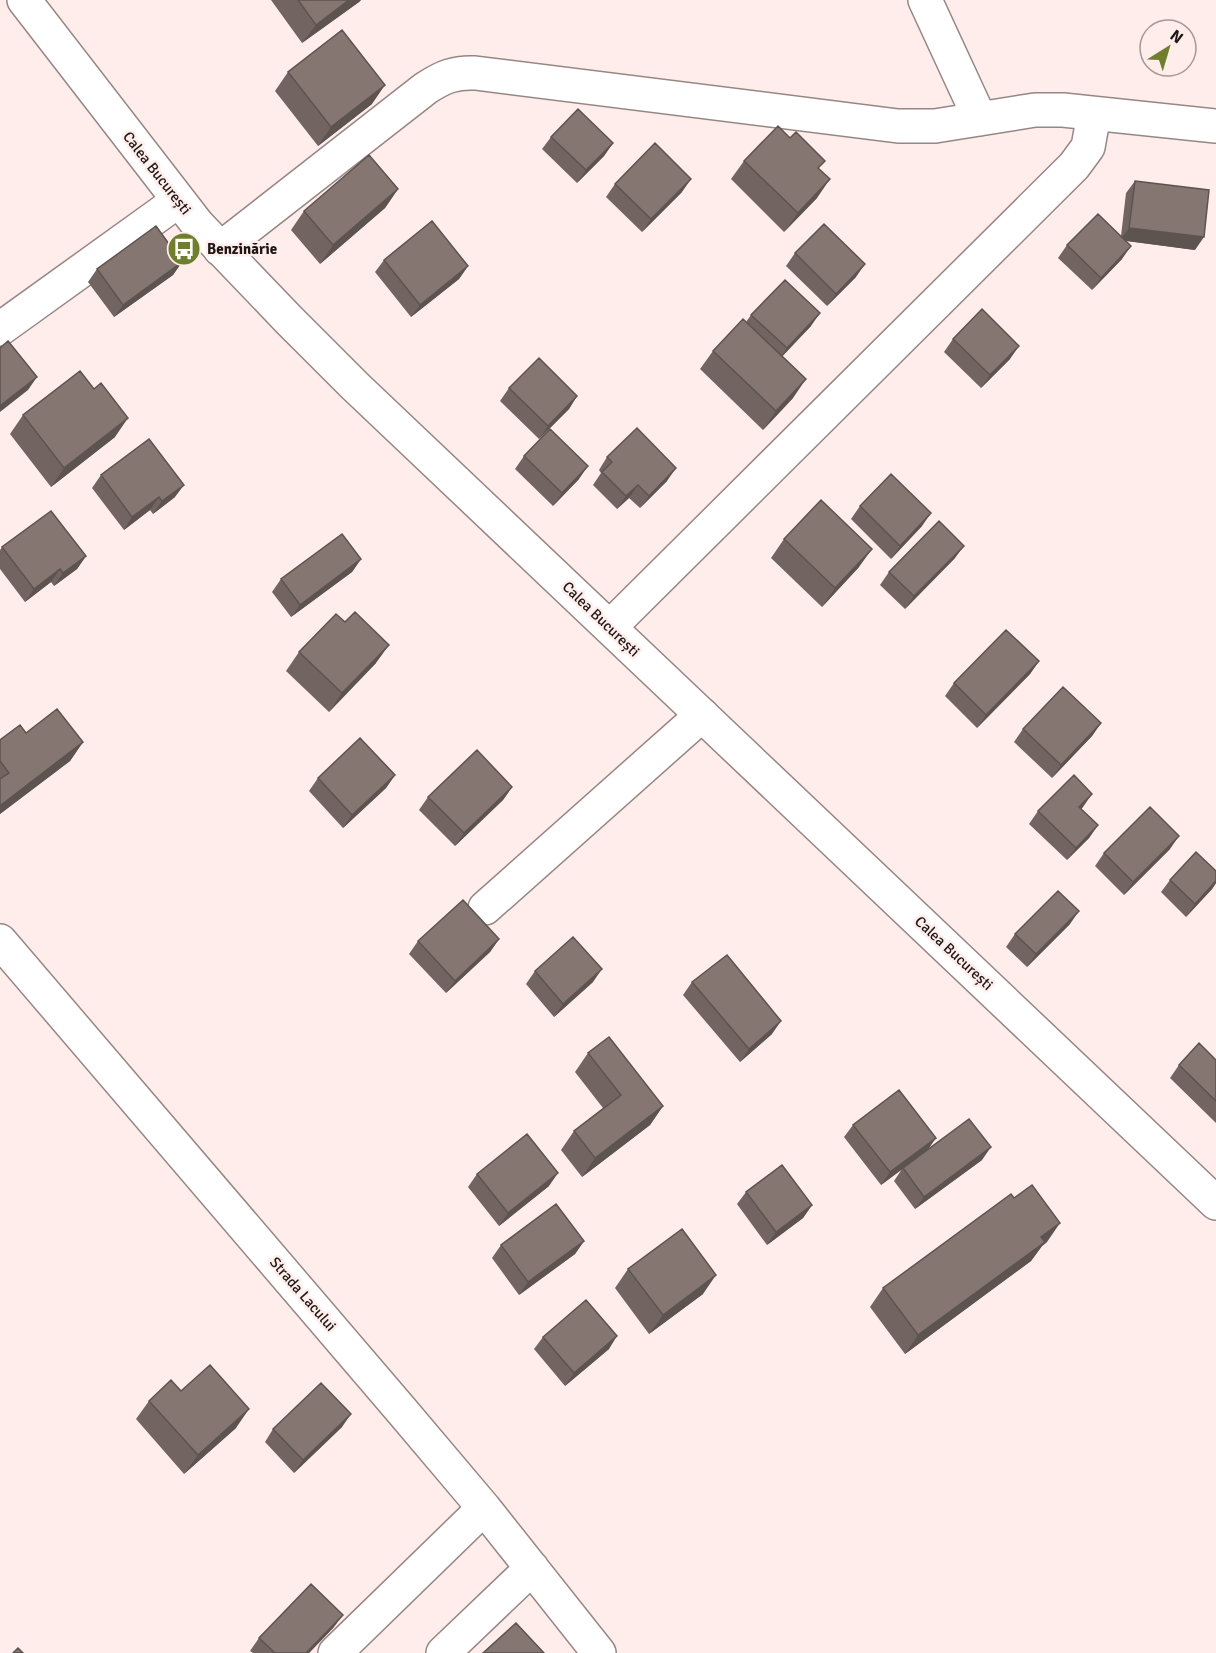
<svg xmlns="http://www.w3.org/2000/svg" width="1216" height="1653" font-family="Signika,sans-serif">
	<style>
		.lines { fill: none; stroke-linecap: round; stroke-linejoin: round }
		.minor-casing { stroke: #968684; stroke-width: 36 }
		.major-casing { stroke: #968684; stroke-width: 36 }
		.minor { stroke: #fff; stroke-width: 33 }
		.major { stroke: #fff; stroke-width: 33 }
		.wall { fill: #726561 }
		.shaded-wall { fill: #5d534f }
		.building { fill: #857671; stroke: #5d534f; stroke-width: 1.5 }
		.labels { text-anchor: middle; stroke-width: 5; stroke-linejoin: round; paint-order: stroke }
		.street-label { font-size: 15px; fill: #1d1716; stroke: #ffedeb }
		.poi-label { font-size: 15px; font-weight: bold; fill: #1d1716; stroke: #ffedeb; text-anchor: start }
	</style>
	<rect width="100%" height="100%" fill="#ffedeb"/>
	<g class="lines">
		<defs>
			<path id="minor" d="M925 0 980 119
				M220 249 426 88C443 77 455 72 475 73L898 126H935L1035 110H1063L1216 126
				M0 329 178 201
				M610 627 1074 166 1088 147 1094 114
				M485 908 702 715
				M0 941 402 1411 484 1508 599 1653
				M335 1653 484 1508
				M443 1653 532 1568"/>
			<path id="major" d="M24 0 198 225 288 319 355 386 1216 1203"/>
		</defs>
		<use href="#minor" class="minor-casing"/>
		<use href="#major" class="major-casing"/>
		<use href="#minor" class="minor"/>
		<use href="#major" class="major"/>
	</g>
	<path class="wall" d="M271 0H361L359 2 302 43Z
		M288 72 372 104 318 146 275 91Z
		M551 137 613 143 604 156 577 183 542 149Z
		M744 161 820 169 817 198 784 232 731 179Z
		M1135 181 1195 250 1126 241 1122 259 1092 290 1058 258 1067 245 1121 236 1126 193Z
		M615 184 682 192 642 232 606 197Z
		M398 189 385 208 320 264 291 230 304 211Z
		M795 253 856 277 827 306 786 266Z
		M384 260 468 266 459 279 411 317 375 272Z
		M182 262 173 275 114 317 88 282 97 269Z
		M751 315 811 326 782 356 793 398 763 430 700 369 713 351 746 322Z
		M953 339 1010 359 981 388 944 352Z
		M509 388 577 396 569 409 539 439 500 401Z
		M23 415 115 437 51 487 10 434Z
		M524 456 579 479 553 506 515 469Z
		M607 457 667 481 640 508 629 498 617 509 593 485 601 473 599 470Z
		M101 475 175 497 153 514 150 510 124 530 92 488Z
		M860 506 922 526 891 559 851 519Z
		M784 539 859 567 822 607 771 558Z
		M2 547 86 556 77 569 54 586 51 582 25 602 0 569V550Z
		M955 558 905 609 880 585 889 572Z
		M361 559 352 572 291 617 272 592 281 579Z
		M299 652 376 663 329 712 286 671Z
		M1039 661 1030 674 977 728 945 696 954 683Z
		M1101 723 1092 736 1052 778 1014 742 1023 729Z
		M26 733 83 742 70 761 0 814V740Z
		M395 775 386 788 343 828 309 791 318 778Z
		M512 787 503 800 455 846 419 810 428 797Z
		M1083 807 1081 809 1098 825 1089 838 1067 860 1029 824 1038 811Z
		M1170 849 1124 895 1095 866 1104 853Z
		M1216 871V883L1212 889 1186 917 1161 892 1170 880Z
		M1070 924 1027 967 1006 947 1015 934Z
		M499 939 490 952 446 993 409 954 418 941Z
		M535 971 593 982 554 1017 526 984Z
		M692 982 772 1034 740 1062 683 995Z
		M588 1053 663 1106 650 1125 582 1177 561 1150 574 1131 603 1108 575 1072Z
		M1216 1060V1123L1170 1078 1179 1065Z
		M853 1125 928 1149 982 1160 915 1209 894 1181 902 1169 881 1185 844 1137Z
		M477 1174 549 1186 499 1226 468 1187Z
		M746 1192 812 1205 803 1218 767 1245 737 1204Z
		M584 1241 575 1254 519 1295 492 1258 501 1245Z
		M1047 1242 1042 1246 1031 1261 905 1354 870 1307 883 1288Z
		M628 1269 703 1294 649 1334 615 1288Z
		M543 1337 609 1349 565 1386 534 1349Z
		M181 1391 236 1428 184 1474 136 1419 149 1401Z
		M342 1427 294 1473 265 1442 273 1429Z
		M334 1627 309 1653H253L250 1651 259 1638Z"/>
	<path class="shaded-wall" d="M349 0H361L359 2 302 43 316 25Z
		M385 85 372 104 318 146 331 127Z
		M613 143 604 156 577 183 586 170Z
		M691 179 682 192 642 232 651 219Z
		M830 179 817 198 784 232 798 213Z
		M398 189 385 208 320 264 333 245Z
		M1129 228 1204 237 1195 250 1120 240Z
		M1131 246 1122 259 1092 290 1101 278Z
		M182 262 173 275 114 317 123 305Z
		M865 264 856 277 827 306 836 294Z
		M468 266 459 279 411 317 420 305Z
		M820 313 811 326 778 361 787 348Z
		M1019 346 1010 359 981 388 990 375Z
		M37 377 28 390 0 412V406Z
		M806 379 793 398 763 430 776 411Z
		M577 396 569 409 539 439 548 426Z
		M128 418 115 437 51 487 64 468Z
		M588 466 579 479 553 506 562 493Z
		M676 468 667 481 640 508 649 496Z
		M184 485 175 497 153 514 162 501Z
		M638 485 629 498 617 509 626 496Z
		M159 497 150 510 124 530 132 517Z
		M931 513 922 526 891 559 900 546Z
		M964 546 955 558 905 609 914 596Z
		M872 549 859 567 822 607 835 588Z
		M86 556 77 569 54 586 63 573Z
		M361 559 352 572 291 617 300 605Z
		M60 569 51 582 25 602 34 589Z
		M389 645 376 663 329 712 342 693Z
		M1039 661 1030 674 977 728 986 715Z
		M1101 723 1092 736 1052 778 1061 765Z
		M83 742 70 761 0 814V806Z
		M395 775 386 788 343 828 352 815Z
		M512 787 503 800 455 846 464 833Z
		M1092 794 1083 807 1070 820 1079 807Z
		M1098 825 1089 838 1067 860 1076 848Z
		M1179 836 1170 849 1124 895 1133 882Z
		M1216 881V883L1212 889 1186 917 1195 904Z
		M1079 911 1070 924 1027 967 1036 954Z
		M499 939 490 952 446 993 455 981Z
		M602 969 593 982 554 1017 563 1004Z
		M781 1021 772 1034 740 1062 749 1049Z
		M663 1106 650 1125 582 1177 595 1158Z
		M936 1138 927 1151 881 1185 890 1172Z
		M991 1147 982 1160 915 1209 924 1197Z
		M558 1173 549 1186 499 1226 508 1213Z
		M812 1205 803 1218 767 1245 776 1232Z
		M1060 1223 1047 1242 1042 1246 1031 1261 905 1354 918 1335 1041 1237Z
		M584 1241 575 1254 519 1295 528 1282Z
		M716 1275 703 1294 649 1334 663 1315Z
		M617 1336 609 1349 565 1386 574 1373Z
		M249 1409 236 1428 184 1474 198 1455Z
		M351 1414 342 1427 294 1473 303 1460Z
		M343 1615 334 1627 309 1653H306Z"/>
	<path class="building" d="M298 0H349L316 25Z
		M342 30 385 85 331 127 288 72Z
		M578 109 613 143 586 170 551 137Z
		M778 126 790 138 796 132 825 161 818 168 830 179 798 213 744 161Z
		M655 143 691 179 651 219 615 184Z
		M369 155 398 189 333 245 304 211Z
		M1135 181 1209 190 1204 237 1129 228Z
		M1098 214 1131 246 1101 278 1067 245Z
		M432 221 468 266 420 305 384 260Z
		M824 224 865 264 836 294 795 253Z
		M156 226 182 262 123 305 97 269Z
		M785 280 820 313 787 348 751 315Z
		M982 309 1019 346 990 375 953 339Z
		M743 319 806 379 776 411 713 351Z
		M8 341 37 377 0 406V348Z
		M539 358 577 396 548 426 509 388Z
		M80 371 94 389 101 383 128 418 64 468 23 415Z
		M637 428 676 468 649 496 638 485 626 496 602 472 612 462 607 457Z
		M550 429 588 466 562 493 524 456Z
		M149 439 184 485 162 501 159 497 132 517 101 475Z
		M891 474 931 513 900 546 860 506Z
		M821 500 872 549 835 588 784 539Z
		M51 511 86 556 63 573 60 569 34 589 2 547Z
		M939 521 964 546 914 596 889 572Z
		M342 534 361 559 300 605 281 579Z
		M355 612 389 645 342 693 299 652 336 614 345 622Z
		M1006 630 1039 661 986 715 954 683Z
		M1063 687 1101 723 1061 765 1023 729Z
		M57 709 83 742 0 806V779L9 773 0 761V740L20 725 26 733Z
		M360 738 395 775 352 815 318 778Z
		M477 750 512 787 464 833 428 797Z
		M1074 775 1092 794 1079 807 1098 825 1076 848 1038 811Z
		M1150 807 1179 836 1133 882 1104 853Z
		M1196 852 1216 871V881L1195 904 1170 880Z
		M1058 891 1079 911 1036 954 1015 934Z
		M463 900 499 939 455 981 418 941Z
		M573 937 602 969 563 1004 535 971Z
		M727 955 781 1021 749 1049 692 982Z
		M609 1037 663 1106 595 1158 574 1131 621 1095 588 1053Z
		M1199 1043 1216 1060V1101L1179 1065Z
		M899 1090 936 1138 890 1172 853 1125Z
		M969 1119 991 1147 924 1197 903 1168Z
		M527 1134 558 1173 508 1213 477 1174Z
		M782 1165 812 1205 776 1232 746 1192Z
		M1032 1185 1060 1223 1041 1237 1045 1242 918 1335 883 1288 1011 1194 1014 1198Z
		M556 1204 584 1241 528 1282 501 1245Z
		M682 1229 716 1275 663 1315 628 1269Z
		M586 1300 617 1336 574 1373 543 1337Z
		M210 1365 249 1409 198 1455 149 1401 171 1380 181 1391Z
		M321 1383 351 1414 303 1460 273 1429Z
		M311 1584 343 1615 306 1653H275L259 1638Z
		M516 1623 544 1653H483Z
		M18 1648 23 1653H13Z"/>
	<defs>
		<symbol id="bus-disc" viewBox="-11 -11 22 22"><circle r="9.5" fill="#707f2d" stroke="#ffedeb"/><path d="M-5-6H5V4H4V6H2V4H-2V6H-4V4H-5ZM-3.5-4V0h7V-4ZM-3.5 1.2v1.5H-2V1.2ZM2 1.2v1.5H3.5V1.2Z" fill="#fff"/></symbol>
	</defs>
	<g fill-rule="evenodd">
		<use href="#bus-disc" x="165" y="230" width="38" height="38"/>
	</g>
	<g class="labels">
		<g class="street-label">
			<text transform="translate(157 173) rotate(52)" y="5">Calea București</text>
			<text transform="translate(601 619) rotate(44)" y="5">Calea București</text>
			<text transform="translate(954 953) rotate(43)" y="5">Calea București</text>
			<text transform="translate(303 1294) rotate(49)" y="5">Strada Lacului</text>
		</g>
		<g class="poi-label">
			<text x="207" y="254">Benzinărie</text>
		</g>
	</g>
	<g transform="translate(1168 48) rotate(37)"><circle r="28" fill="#ffedeb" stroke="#a59796" stroke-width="1.5"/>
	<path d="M0-4.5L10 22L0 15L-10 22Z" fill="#707f2d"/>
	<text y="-9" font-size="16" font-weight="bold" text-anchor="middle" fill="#1d1716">N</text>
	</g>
</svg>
